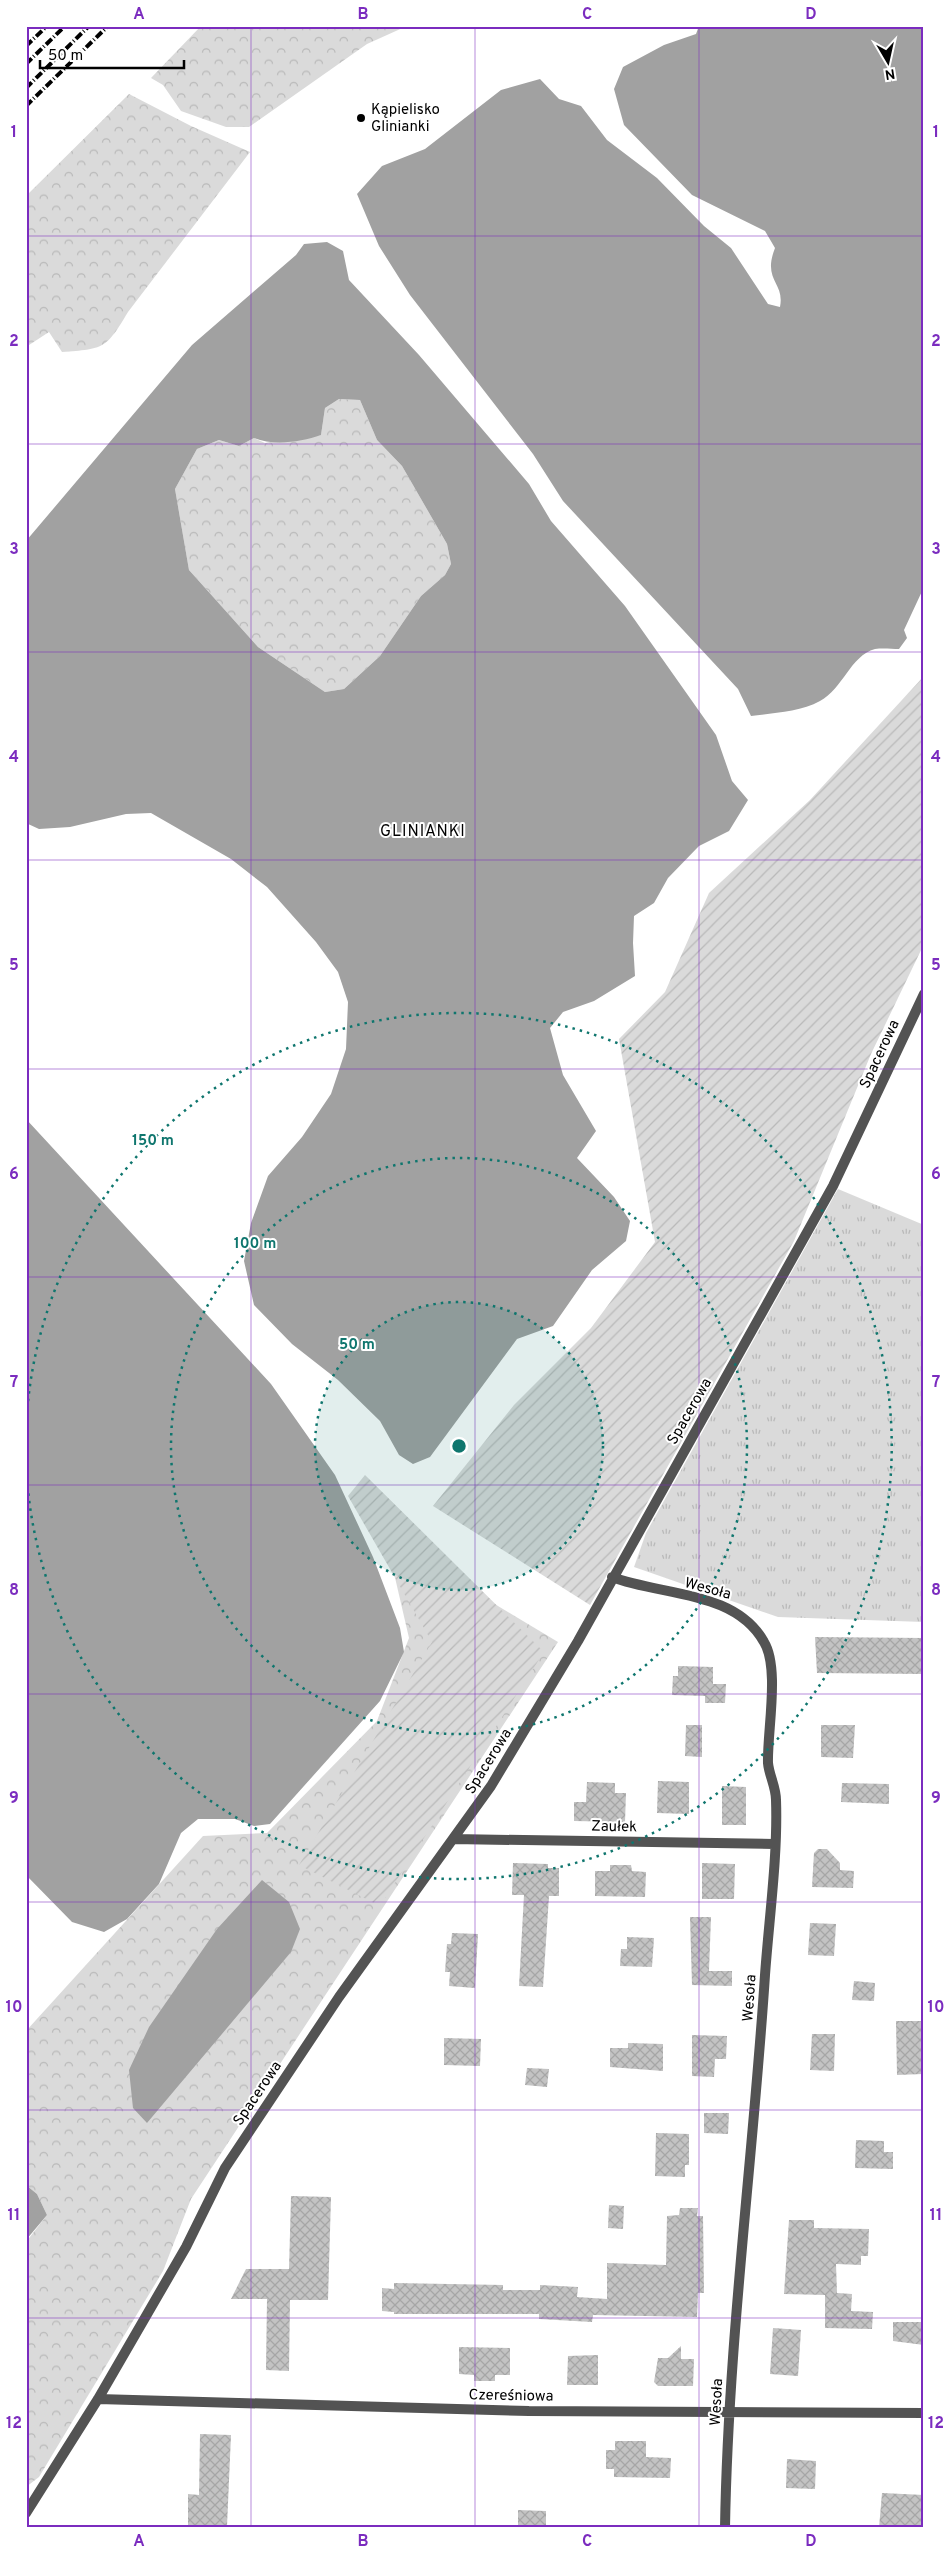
<svg xmlns="http://www.w3.org/2000/svg" width="950" height="2554" font-family="Overpass,sans-serif">
	<style>
		.grass { fill: url(#grass-tufts) }
		.forest { fill: url(#forest-crowns) }
		.garden { fill: url(#garden-furrows) }
		.water { fill: #a1a1a1; fill-rule: evenodd }
		.building { fill: url(#building-cross-hatch) }
		.lines { fill: none; stroke-linecap: round; stroke-linejoin: round }
		.minor { stroke: #535353; stroke-width: 10 }
		.rail { stroke: #000; stroke-width: 4; stroke-dasharray: 8 2.5 1 2.5; stroke-linecap: butt }
		.grid { fill: none; stroke: #7b2cbf; stroke-width: 1; stroke-opacity: 0.55 }
		.ring { fill: none; stroke: #0f766e; stroke-width: 2.5; stroke-dasharray: 2.5 5 }
		.poi-dot { fill: #000; stroke: #fff; stroke-width: 2 }
		.labels { text-anchor: middle; stroke-width: 4; stroke-linejoin: round; paint-order: stroke }
		.poi-label { font-size: 15px; fill: #000; stroke: #fff; text-anchor: start }
		.street-label { font-size: 15px; fill: #000; stroke: #fff }
		.neighbourhood-label { font-size: 16px; letter-spacing: 1px; fill: #000; stroke: #fff }
		.centre { fill: #0f766e; stroke: #fff; stroke-width: 2.5 }
		.ring-label { font-size: 15px; text-anchor: middle; font-weight: bold; fill: #0f766e; stroke: #fff; stroke-width: 4; stroke-linejoin: round; paint-order: stroke }
		.neatline { fill: none; stroke: #7b2cbf; stroke-width: 2 }
		.grid-label { font-size: 16px; text-anchor: middle; font-weight: bold; fill: #7b2cbf }
	</style>
	<defs>
		<pattern id="grass-tufts" width="24" height="20" patternUnits="userSpaceOnUse" patternTransform="scale(1.25)"><rect width="24" height="20" fill="#dadada"/><path d="M3 7l-1-3M5 7V3M7 7l1-3M15 17l-1-3M17 17v-4M19 17l1-3" fill="none" stroke="#b9b9b9"/></pattern>
		<pattern id="forest-crowns" width="20" height="18" patternUnits="userSpaceOnUse" patternTransform="scale(1.25)"><rect width="20" height="18" fill="#dadada"/><path d="M2 6a3 3 0 1 1 6 0M12 15a3 3 0 1 1 6 0" fill="none" stroke="#b9b9b9"/></pattern>
		<pattern id="garden-furrows" width="10" height="10" patternUnits="userSpaceOnUse" patternTransform="scale(1.25)"><rect width="10" height="10" fill="#dadada"/><path d="M-1 1l2-2M0 10L10 0M9 11l2-2" fill="none" stroke="#b9b9b9"/></pattern>
		<pattern id="building-cross-hatch" width="8" height="8" patternUnits="userSpaceOnUse" patternTransform="scale(1.25)"><rect width="8" height="8" fill="#c3c3c3"/><path d="M0 0l8 8M0 8l8-8" fill="none" stroke="#a6a6a6"/></pattern>
	</defs>
	<rect width="100%" height="100%" fill="#fff"/>
	<path class="grass" d="M838 1189 924 1225V1622L778 1617 634 1567 646 1533Z"/>
	<path class="forest" d="M201 26H407L367 44 249 127H226L181 111 163 85 151 78Z
		M129 94 191 126 250 152 128 312C106 349 104 349 62 352L49 332 26 347V196Z
		M339 399 360 400 377 440 402 466 447 544 451 564 445 575 421 596 380 656 344 689 325 692 258 647 189 570 175 489 197 449 219 440 239 446 254 438 265 443 321 435 325 408Z
		M387 1543 448 1576 558 1642 191 2199 163 2271 39 2477 26 2487V2242L47 2215 37 2194 26 2185V2031L203 1836 267 1833 377 1721 409 1638Z"/>
	<path class="garden" d="M924 676V944L871 1054 794 1241 590 1605 433 1506 514 1405 591 1328 655 1242 619 1039 665 992 709 893 810 800Z
		M365 1475 544 1652 380 1906 299 1865 432 1642 348 1496Z"/>
	<path class="water" d="M699 26H924V587L904 630 907 638 899 649C892 649 883 648 875 649 850 656 843 689 820 701 800 712 773 713 751 716L738 689 563 501 533 454 410 295 379 246 357 194 382 166 425 149 501 90 540 79 559 99 581 106 607 140 657 178 704 226 731 248 768 304 780 307C785 282 762 281 775 248L765 231 692 195 624 125 614 89 623 67 664 45 696 34Z
		M327 242 343 251 349 280 419 355 529 484 551 521 625 606 716 735 732 781 748 800 729 831 699 846 668 878 654 903 634 916 633 943 635 976 594 1001 563 1012 550 1028 563 1075 596 1131 577 1158 614 1197 630 1221 626 1241 592 1270 553 1326 517 1339 430 1457 413 1464 399 1455 380 1421 338 1380 292 1344 254 1305 244 1261 251 1223 268 1176 302 1137 331 1094 346 1049 348 1002 338 972 316 942 267 887 231 859 151 813 126 814 70 827 39 829 26 823V541L192 345 296 255 304 244ZM339 399 360 400 377 440 402 466 447 544 451 564 445 575 421 596 380 656 344 689 325 692 258 647 189 570 175 489 197 449 219 440 239 446 254 438C274 446 301 442 321 435L325 408Z
		M26 1119 271 1384 335 1475 373 1557 400 1628 404 1652 380 1701 270 1824 254 1826 235 1819H198L181 1833 159 1884 127 1919 104 1932 72 1922 26 1875Z
		M262 1880 289 1902 300 1929 291 1952 147 2123 133 2108 129 2070 149 2027 217 1929Z
		M26 2185 37 2194 47 2215 26 2240Z"/>
	<path class="building" d="M815 1637 924 1638V1674L817 1673Z
		M678 1666 713 1667V1684H726L725 1703H705V1696L672 1695 673 1676H678Z
		M686 1725H702V1757L685 1756Z
		M821 1725H855L853 1758 821 1757Z
		M658 1781 689 1782V1814L657 1813Z
		M587 1782 615 1783V1793H626L625 1822 574 1821V1802H586Z
		M842 1783 889 1784V1804L841 1802Z
		M722 1786 746 1787V1825H722Z
		M818 1849H827L840 1863V1870L854 1871 853 1888 812 1887 814 1853Z
		M513 1863 548 1864V1868H559V1896H549L543 1987 519 1986 524 1895H512Z
		M702 1863 735 1864 734 1899H702Z
		M610 1865H631L632 1871 646 1872 645 1897 595 1896V1871H610Z
		M690 1917H711L709 1971H732V1986L692 1985Z
		M810 1923 836 1924 834 1956 808 1955Z
		M452 1933 478 1934 475 1988 449 1986 450 1972H445L447 1944H451Z
		M627 1937 654 1938 652 1967 620 1966 621 1949H627Z
		M854 1981 875 1983 874 2001 852 2000Z
		M896 2021H922L923 2074 897 2075Z
		M812 2034H835L834 2071 810 2070Z
		M692 2035 727 2036 726 2059H715L714 2077 692 2076Z
		M444 2038 481 2039 480 2066 444 2065Z
		M628 2043 663 2044V2071L610 2067V2048H628Z
		M527 2068 549 2069 547 2087 525 2085Z
		M704 2113H729L728 2134 704 2133Z
		M656 2133 689 2134V2165H685V2177L655 2176Z
		M856 2140 884 2141V2152H893V2169L855 2168Z
		M291 2196 331 2197 328 2300H290L289 2371 266 2370 267 2299H231L246 2269H289Z
		M609 2205 624 2206 623 2229 608 2228Z
		M680 2208H698L697 2216H703L704 2293H698L697 2317 593 2315 592 2322 539 2319V2314H394V2312L382 2311V2288L394 2289V2283L503 2285V2290H540V2285L578 2287 577 2297 607 2299V2263L666 2265 667 2216 679 2215Z
		M789 2220H814V2228L869 2229 868 2256H861V2265L836 2264 837 2293 852 2294 851 2311 873 2312 872 2329 825 2328V2295L784 2294Z
		M893 2322H924V2345L893 2341Z
		M773 2328 801 2330 798 2376 770 2374Z
		M681 2346V2359H694L693 2386H658L654 2382 658 2358H668Z
		M459 2347 510 2348V2375H495V2381H474V2375L459 2374Z
		M598 2355V2385H567L568 2356Z
		M200 2434 231 2435 227 2526 188 2528V2494L199 2495Z
		M615 2441H646V2457L671 2458 670 2478 614 2477V2469H606V2450H615Z
		M787 2459 816 2461 815 2489 786 2488Z
		M882 2493 924 2495V2528H879Z
		M518 2510 546 2511V2526L543 2528H518Z"/>
	<g class="lines">
		<path class="minor" d="M612 1577C662 1596 735 1590 764 1642 780 1668 767 1732 768 1763 769 1775 776 1787 776 1800 778 1855 769 1919 765 1975 753 2159 728 2343 725 2528
			M453 1839 774 1844
			M98 2399 529 2411 924 2413
			M26 2513 98 2399 186 2247 225 2168 339 1997 491 1786 578 1641 833 1186 924 994"/>
		<path class="rail" d="M26 46 47 26
			M26 64 65 26
			M26 88 89 26
			M26 106 108 26"/>
	</g>
	<path class="grid" d="M251 26V2528M475 26V2528M699 26V2528M26 236H924M26 444H924M26 652H924M26 860H924M26 1069H924M26 1277H924M26 1485H924M26 1694H924M26 1902H924M26 2110H924M26 2318H924"/>
	<circle cx="459" cy="1446" r="144" fill="#0f766e" fill-opacity=".12"/>
	<g class="ring">
		<circle cx="459" cy="1446" r="144"/>
		<circle cx="459" cy="1446" r="288"/>
		<path d="M26 1431A433 433 0 1 1 26 1461"/>
	</g>
	<circle class="poi-dot" cx="361" cy="118" r="5"/>
	<g class="labels">
		<g class="poi-label">
			<text x="371" y="114">Kąpielisko<tspan x="371" dy="17">Glinianki</tspan></text>
		</g>
		<g class="street-label">
			<text transform="translate(879 1054) rotate(-65)" y="5">Spacerowa</text>
			<text transform="translate(689 1411) rotate(-60)" y="5">Spacerowa</text>
			<text transform="translate(708 1588) rotate(15)" y="5">Wesoła</text>
			<text transform="translate(488 1761) rotate(-58)" y="5">Spacerowa</text>
			<text transform="translate(614 1826) rotate(1)" y="5">Zaułek</text>
			<text transform="translate(749 1998) rotate(-86)" y="5">Wesoła</text>
			<text transform="translate(257 2093) rotate(-56)" y="5">Spacerowa</text>
			<text transform="translate(511 2395) rotate(1)" y="5">Czereśniowa</text>
			<text transform="translate(716 2402) rotate(-87)" y="5">Wesoła</text>
		</g>
		<g class="neighbourhood-label">
			<text x="423" y="836">GLINIANKI</text>
		</g>
	</g>
	<circle cx="459" cy="1446" r="8" class="centre"/>
	<g class="ring-label">
		<text x="153" y="1145">150 m</text>
		<text x="255" y="1248">100 m</text>
		<text x="357" y="1349">50 m</text>
	</g>
	<rect width="950" height="2554" fill="none" stroke="#ffffff" stroke-width="55"/>
	<g transform="translate(888 62) rotate(171)" stroke="#ffffff" stroke-width="4" paint-order="stroke">
	<path d="M0-4L9 19L0 12L-9 19Z" fill="#000000"/>
	<text y="-8" font-size="14" font-weight="bold" text-anchor="middle" fill="#000000">N</text>
	</g>
	<path d="M40 60v8h144v-8" fill="none" stroke="#000000" stroke-width="2.5"/>
	<text x="48" y="60" font-size="15" fill="#000000" stroke="#ffffff" stroke-width="4" paint-order="stroke">50 m</text>
	<rect x="28" y="28" width="894" height="2498" class="neatline"/>
	<g class="grid-label">
		<text x="139" y="19">A</text>
		<text x="363" y="19">B</text>
		<text x="587" y="19">C</text>
		<text x="811" y="19">D</text>
		<text x="14" y="137">1</text>
		<text x="936" y="137">1</text>
		<text x="14" y="346">2</text>
		<text x="936" y="346">2</text>
		<text x="14" y="554">3</text>
		<text x="936" y="554">3</text>
		<text x="14" y="762">4</text>
		<text x="936" y="762">4</text>
		<text x="14" y="970">5</text>
		<text x="936" y="970">5</text>
		<text x="14" y="1179">6</text>
		<text x="936" y="1179">6</text>
		<text x="14" y="1387">7</text>
		<text x="936" y="1387">7</text>
		<text x="14" y="1595">8</text>
		<text x="936" y="1595">8</text>
		<text x="14" y="1803">9</text>
		<text x="936" y="1803">9</text>
		<text x="14" y="2012">10</text>
		<text x="936" y="2012">10</text>
		<text x="14" y="2220">11</text>
		<text x="936" y="2220">11</text>
		<text x="14" y="2428">12</text>
		<text x="936" y="2428">12</text>
		<text x="139" y="2546">A</text>
		<text x="363" y="2546">B</text>
		<text x="587" y="2546">C</text>
		<text x="811" y="2546">D</text>
	</g>
</svg>
